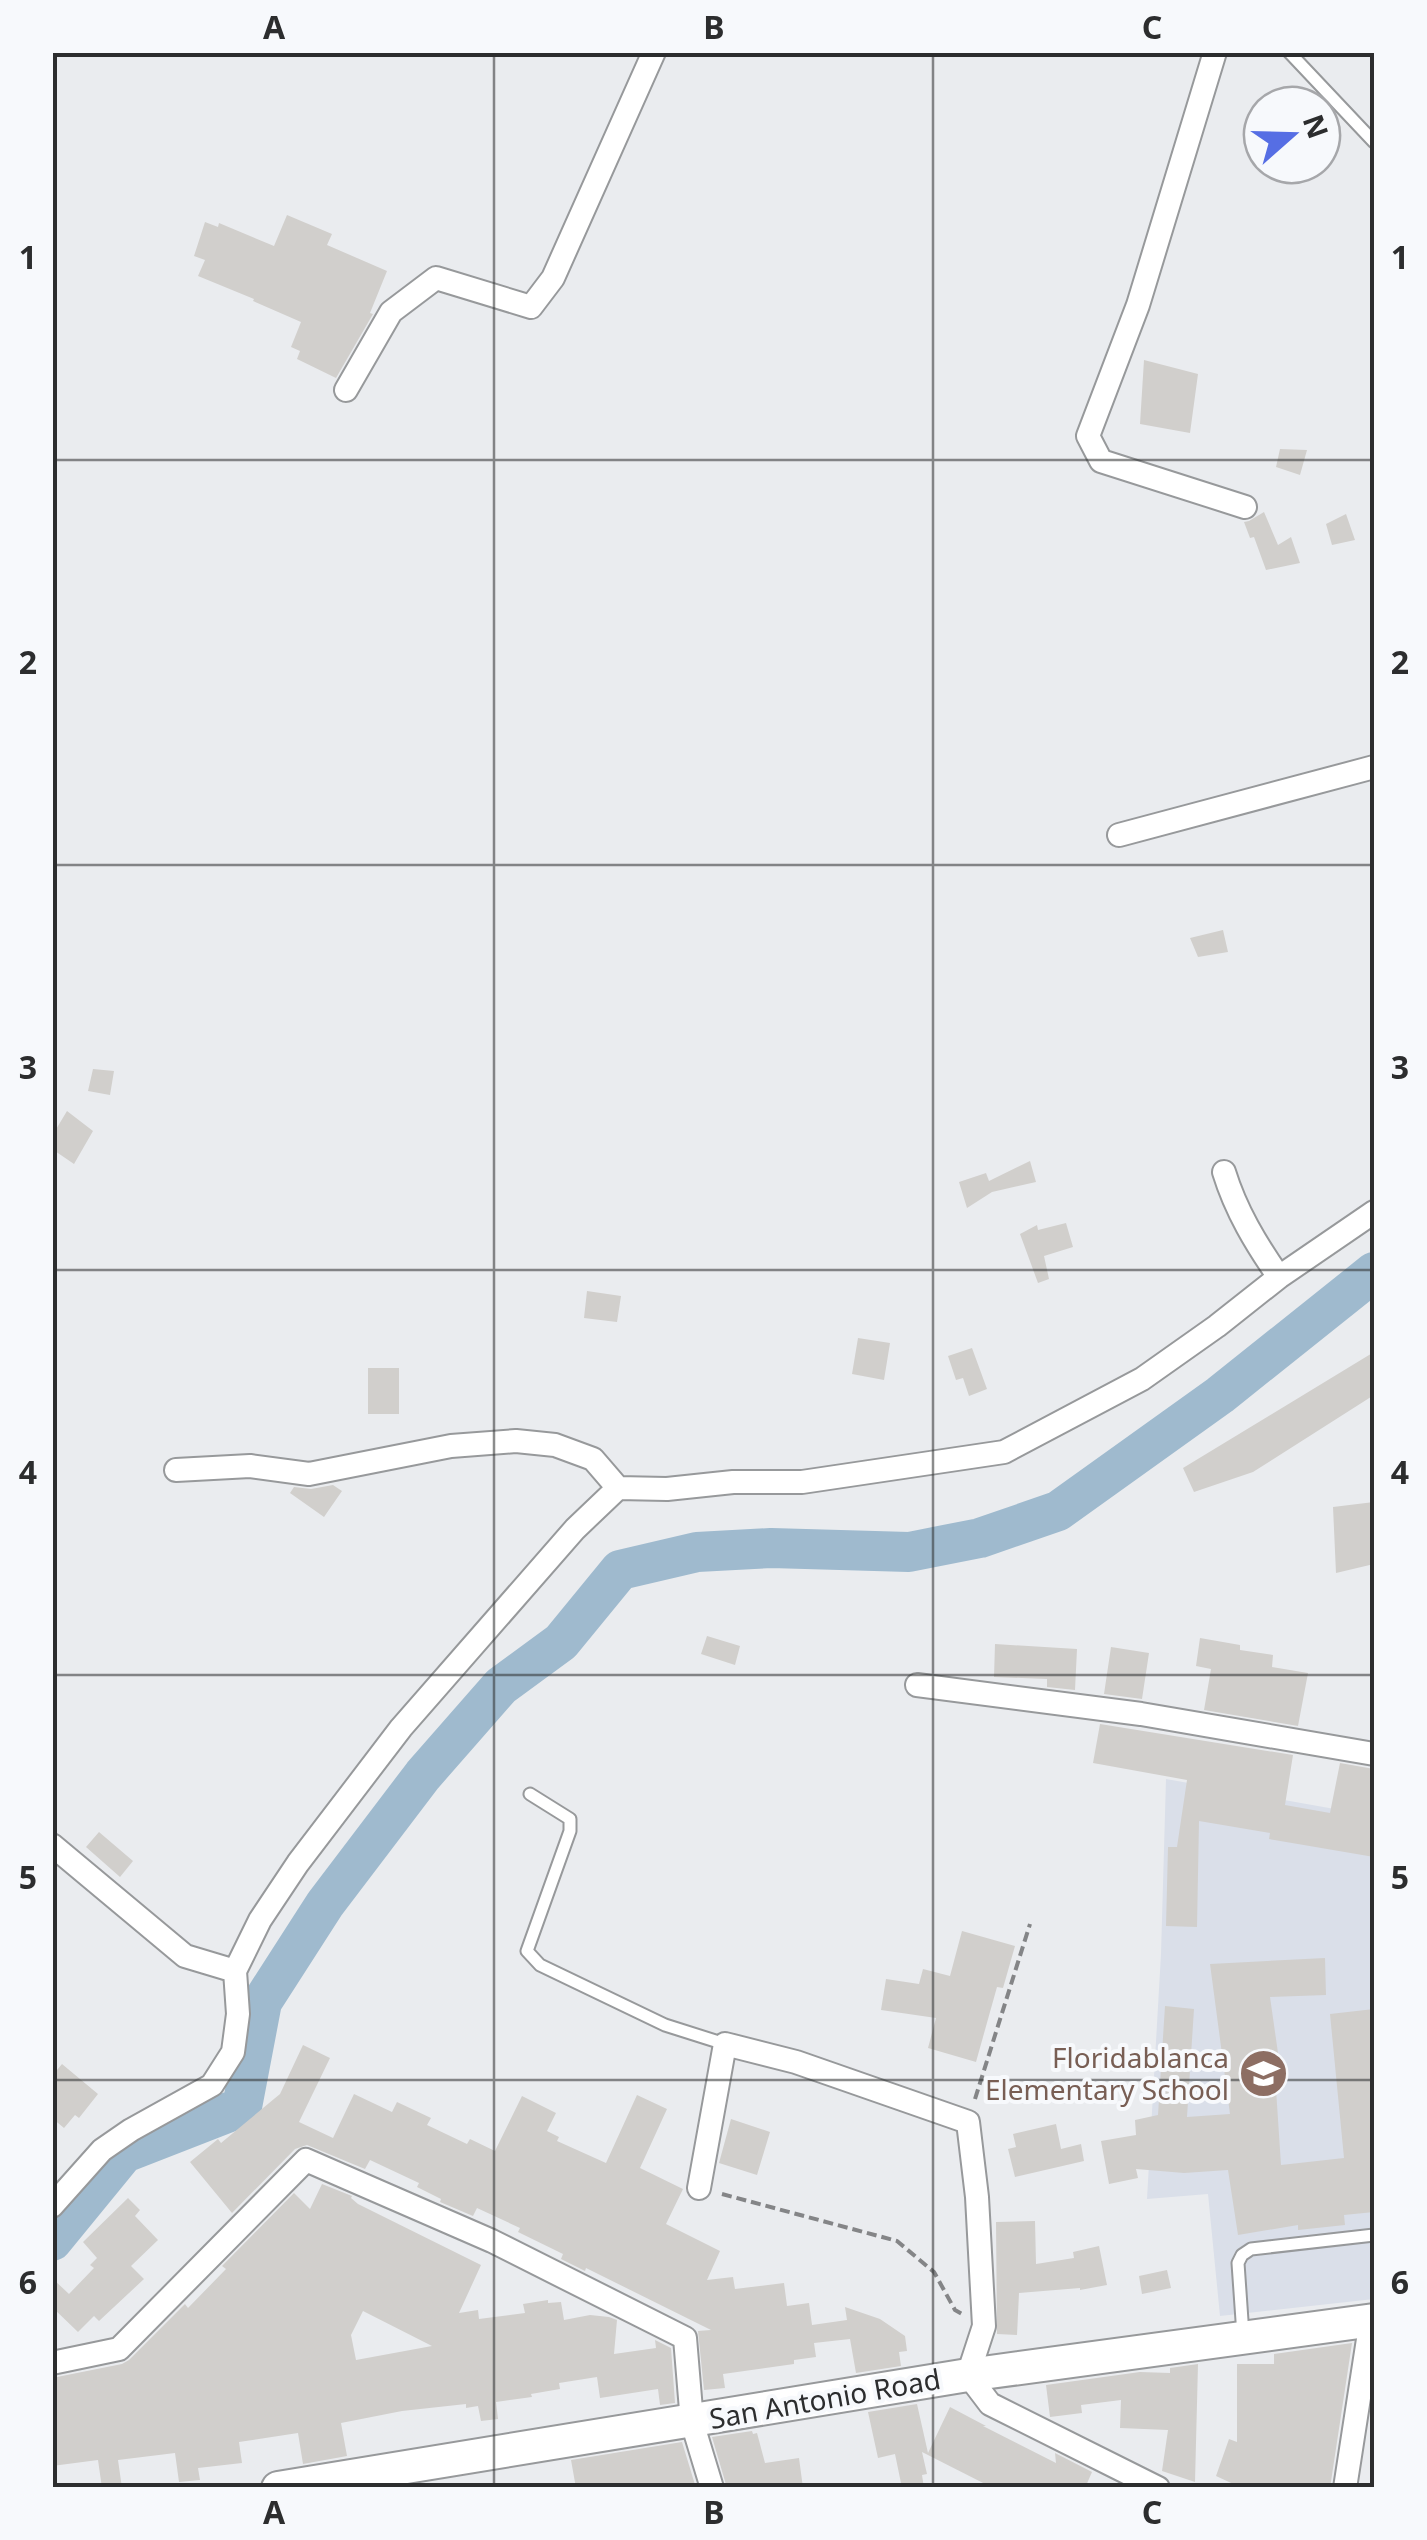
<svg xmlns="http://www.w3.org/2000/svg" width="1427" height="2540" font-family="'Noto Sans',sans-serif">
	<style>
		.built { fill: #dadfe9 }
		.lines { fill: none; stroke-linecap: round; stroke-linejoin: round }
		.river { stroke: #9fbace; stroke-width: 40 }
		.building { fill: #d1cfcc; fill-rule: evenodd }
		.lane-casing { stroke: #97999b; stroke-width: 15 }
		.street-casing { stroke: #97999b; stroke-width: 26 }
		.secondary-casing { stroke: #97999b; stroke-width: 36 }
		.path { stroke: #848587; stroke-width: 4; stroke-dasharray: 10 5; stroke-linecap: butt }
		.lane { stroke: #fff; stroke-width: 11 }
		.street { stroke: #fff; stroke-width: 22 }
		.secondary { stroke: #fff; stroke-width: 32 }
		.grid { fill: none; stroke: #2c2d2e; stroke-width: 2.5; stroke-opacity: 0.55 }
		.labels { text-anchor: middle; stroke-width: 8; stroke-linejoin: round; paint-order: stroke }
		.education-label { font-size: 28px; fill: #785e54; stroke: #f7f9fc; text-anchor: end }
		.street-label { font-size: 28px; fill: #2c2d2e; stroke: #f7f9fc }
		.neatline { fill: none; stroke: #2c2d2e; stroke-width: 4 }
		.grid-label { font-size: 32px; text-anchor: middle; font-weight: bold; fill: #2c2d2e }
	</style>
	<rect width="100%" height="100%" fill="#eaecef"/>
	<path class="built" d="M1166 1779 1374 1816V2299L1220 2316 1208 2194 1147 2199 1161 1954Z"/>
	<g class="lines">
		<path class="river" d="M52 2241 124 2153 242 2107 262 2002 325 1904 423 1775 501 1686 561 1642 620 1570 697 1552 771 1548 909 1552 980 1538 1058 1511 1220 1395 1374 1272"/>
	</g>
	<path class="building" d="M287 215 332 234 327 245 387 271 370 313 373 314 336 378 297 359 300 351 291 347 301 322 253 301 254 299 198 276 205 260 194 256 205 222 218 227 219 223 274 246Z
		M1144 360 1198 374 1190 433 1140 424Z
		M1280 449 1307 450 1300 475 1276 467Z
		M1264 512 1278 545 1291 537 1300 563 1266 570 1254 537 1250 538 1244 522 1249 521Z
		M1346 514 1355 540 1332 545 1326 524Z
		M1223 930 1228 952 1198 957 1190 938Z
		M93 1069 114 1071 110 1095 88 1091Z
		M67 1111 93 1131 74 1164 52 1149V1136Z
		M1030 1161 1036 1182 992 1192 967 1208 959 1182 986 1173 989 1181Z
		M1066 1223 1073 1247 1044 1256 1049 1279 1038 1283 1020 1234 1037 1225 1038 1230Z
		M587 1291 621 1296 617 1322 584 1318Z
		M858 1338 890 1343 884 1380 852 1374Z
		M972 1348 987 1389 969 1396 963 1378 956 1380 948 1356Z
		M1374 1352V1395L1253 1472 1194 1492 1183 1468Z
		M368 1368H399V1414H368Z
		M333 1485 342 1491 324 1517 290 1493 294 1487 311 1489Z
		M1374 1502V1564L1336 1573 1333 1507Z
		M707 1636 740 1646 735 1665 701 1654Z
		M1200 1638 1240 1645V1650L1273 1655 1272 1667 1308 1673 1298 1726 1204 1710 1211 1669 1196 1666Z
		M995 1644 1077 1649 1075 1690 1047 1687V1679L994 1677Z
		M1111 1647 1149 1653 1142 1699 1104 1694Z
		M1100 1724 1293 1755 1285 1805 1330 1813 1340 1763 1374 1769V1857L1269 1839 1270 1833 1199 1821 1197 1927 1166 1926 1168 1847H1177L1187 1780 1093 1763Z
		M99 1832 133 1861 120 1877 86 1847Z
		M962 1931 1015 1946 1003 1988 997 1987 976 2062 928 2048 936 2018 881 2010 886 1979 919 1984 923 1969 950 1976Z
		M1325 1958 1326 1995 1270 1997 1283 2088 1276 2089 1281 2165 1344 2158 1330 2014 1374 2009V2212L1344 2215 1345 2225 1298 2230V2225L1238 2235 1228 2170 1184 2173 1136 2169 1138 2178 1109 2184 1101 2141 1136 2135 1135 2120 1158 2115 1165 2006 1194 2009 1187 2117 1230 2114 1210 1964Z
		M303 2045 330 2058 299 2122 333 2138 354 2094 392 2112 397 2102 431 2118 427 2125 467 2144 470 2139 495 2151 522 2096 556 2113 547 2131 559 2137 557 2141 606 2163 637 2095 667 2109 640 2168 683 2189 666 2224 720 2251 707 2280 733 2277 735 2289 784 2283 787 2306 809 2303 812 2325 847 2320 845 2307 880 2319 905 2336 907 2351 899 2352 901 2366 856 2373 850 2339 814 2343 816 2357 794 2360V2364L723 2374 725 2388 704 2390 698 2331 711 2330 586 2268 585 2271 561 2259 563 2254 518 2232 520 2228 477 2208 473 2216 440 2202 441 2199 417 2187 419 2183 370 2160 365 2169 307 2145 295 2149 232 2213 190 2162 218 2139 221 2143 280 2094Z
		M62 2064 98 2094 79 2118 75 2115 64 2128 52 2118V2076Z
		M731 2119 770 2132 757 2175 719 2163Z
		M1056 2124 1061 2149 1081 2144 1084 2161 1015 2177 1008 2149 1016 2147 1013 2134Z
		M322 2184 352 2196 351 2198 358 2204 481 2265 459 2313 478 2310 479 2319 525 2313 523 2304 548 2300V2303L561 2302 564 2320 590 2315 609 2317 617 2320 614 2354 656 2348 655 2340 671 2348 675 2403 660 2405 658 2389 600 2398 597 2377 559 2383 560 2389 531 2394 532 2397 496 2402 498 2419 481 2421 478 2406 466 2408V2404L402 2411 341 2423 347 2456 303 2464 298 2433 239 2442 242 2463 198 2468 200 2480 179 2482 175 2453 118 2460 122 2488H102L98 2460 52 2466V2378L122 2364 129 2360 185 2304 188 2308 226 2269 222 2266 294 2193 310 2209ZM363 2311 432 2346 356 2360 351 2335Z
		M128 2198 140 2210 135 2216 158 2240 131 2266 144 2279 99 2321 94 2316 78 2332 52 2307V2278L69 2294 94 2268 90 2265 97 2258 83 2242Z
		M1035 2221 1036 2264 1074 2258 1073 2252 1099 2246 1107 2285 1080 2290V2288L1019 2293 1017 2335 997 2334 996 2222Z
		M1167 2270 1171 2288 1142 2294 1139 2276Z
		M1352 2343 1330 2488H1242L1216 2476 1229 2439 1237 2442V2364H1274V2354Z
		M1198 2364 1195 2482 1162 2471 1168 2430 1120 2428 1121 2400 1081 2405 1082 2413 1050 2417 1046 2385 1140 2372 1170 2373V2368Z
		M917 2404 928 2453 950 2407 986 2426H983L1056 2463 1055 2453 1092 2472 1085 2488H993L922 2452 927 2474 922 2475 924 2488H902L895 2454 878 2458 868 2412Z
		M752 2431 753 2434 757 2433 765 2463 799 2458 803 2488H727L712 2437Z
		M682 2442 696 2488H576L571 2460Z"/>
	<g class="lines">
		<defs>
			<path id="lane" d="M1289 52 1374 142
				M530 1794 570 1819V1831L527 1951 540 1965 665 2025 725 2044
				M1243 2335 1238 2263 1242 2255 1251 2249 1374 2235"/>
			<path id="street" d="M1215 52 1138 305 1088 436 1101 461 1245 507
				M346 390 391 312 436 278 531 307 553 278 654 52
				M1119 835 1374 767
				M1279 1277 1374 1212
				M176 1470 250 1466 309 1474 451 1446 516 1441 555 1445 593 1459 618 1488
				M917 1685 1141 1714 1374 1754
				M52 1845 185 1956 235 1971
				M699 2188 725 2044 796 2062 968 2122 977 2197 984 2326 968 2375 990 2404 1158 2488
				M52 2206 102 2150 131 2130 212 2085 233 2052 238 2014 235 1971 260 1920 298 1863 401 1728 575 1529 618 1488 667 1489 733 1482H802L1004 1452 1142 1379 1217 1326 1279 1277C1256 1244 1236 1211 1224 1172
				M52 2363 119 2349 306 2160 492 2241 685 2338 692 2422 712 2488
				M1345 2488 1371 2320"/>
			<path id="secondary" d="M278 2488 968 2375 1374 2320"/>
		</defs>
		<use href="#lane" class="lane-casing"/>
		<use href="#street" class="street-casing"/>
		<use href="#secondary" class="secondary-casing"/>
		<path class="path" d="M975 2099 1030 1924
			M722 2194 897 2241 934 2272 955 2310 962 2314"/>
		<use href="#lane" class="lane"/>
		<use href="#street" class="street"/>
		<use href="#secondary" class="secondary"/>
	</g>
	<path class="grid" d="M494 52V2488M933 52V2488M52 460H1374M52 865H1374M52 1270H1374M52 1675H1374M52 2080H1374"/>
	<defs>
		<symbol id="school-disc" viewBox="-11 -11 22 22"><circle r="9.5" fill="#8d6e63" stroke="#f7f9fc"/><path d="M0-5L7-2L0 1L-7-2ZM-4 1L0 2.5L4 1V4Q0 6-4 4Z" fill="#fff"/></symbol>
	</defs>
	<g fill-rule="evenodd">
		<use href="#school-disc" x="1236" y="2046" width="55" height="55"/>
	</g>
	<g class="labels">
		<g class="education-label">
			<text x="1229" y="2068">Floridablanca<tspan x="1229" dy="32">Elementary School</tspan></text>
		</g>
		<g class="street-label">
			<text transform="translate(825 2399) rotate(-10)" y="10">San Antonio Road</text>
		</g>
	</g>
	<rect width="1427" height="2540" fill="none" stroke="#f7f9fc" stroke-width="110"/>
	<g transform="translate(1292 135) rotate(70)"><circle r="48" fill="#f7f9fc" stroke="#a6a7aa" stroke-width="2.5"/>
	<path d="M0-8L18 38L0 25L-18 38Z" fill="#566ee4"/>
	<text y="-15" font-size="28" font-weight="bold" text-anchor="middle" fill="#2c2d2e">N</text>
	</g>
	<rect x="55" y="55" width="1317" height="2430" class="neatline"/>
	<g class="grid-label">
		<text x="274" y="39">A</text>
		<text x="714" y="39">B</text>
		<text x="1152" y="39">C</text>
		<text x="28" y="269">1</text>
		<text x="1400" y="269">1</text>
		<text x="28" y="674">2</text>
		<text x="1400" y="674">2</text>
		<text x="28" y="1079">3</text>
		<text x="1400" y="1079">3</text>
		<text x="28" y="1484">4</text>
		<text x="1400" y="1484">4</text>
		<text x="28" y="1889">5</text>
		<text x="1400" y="1889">5</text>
		<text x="28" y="2294">6</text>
		<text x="1400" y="2294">6</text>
		<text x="274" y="2524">A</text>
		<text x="714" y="2524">B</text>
		<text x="1152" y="2524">C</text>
	</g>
</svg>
